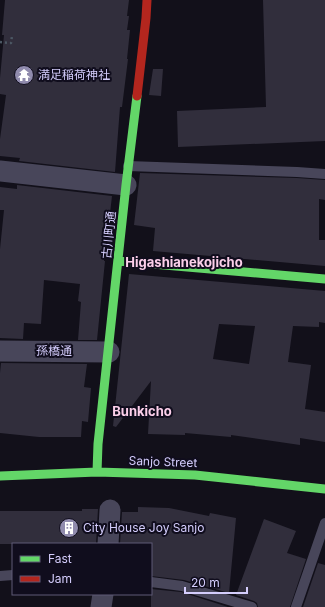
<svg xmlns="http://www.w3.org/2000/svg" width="325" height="607" font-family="Inter,'Noto Sans JP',sans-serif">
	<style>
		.building { fill: #312e3c; fill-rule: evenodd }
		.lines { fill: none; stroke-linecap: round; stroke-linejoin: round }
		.path { stroke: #4c5864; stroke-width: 2.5; stroke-dasharray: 2 3; stroke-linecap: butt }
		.lane { stroke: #48465a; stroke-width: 10 }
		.street { stroke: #48465a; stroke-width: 21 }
		.fast { stroke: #63d668; stroke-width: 9 }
		.jam { stroke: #b3261e; stroke-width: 9 }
		.labels { text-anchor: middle; stroke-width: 4; stroke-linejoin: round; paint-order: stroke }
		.poi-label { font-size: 12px; fill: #d4cdfc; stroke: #100d1d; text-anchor: start }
		.street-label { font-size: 12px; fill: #d4cdfc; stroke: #100d1d }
		.neighbourhood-label { font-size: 13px; font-weight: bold; fill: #fccfea; stroke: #100d1d }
	</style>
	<rect width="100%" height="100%" fill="#12101a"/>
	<path class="building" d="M5 0H129L127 16H129L127 30H130L127 59H128L122 107H120L115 172 19 161 20 158 0 156V139L6 95 0 94V78L4 35H2Z
		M263 0H325V141L178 147 177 111 266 107Z
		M153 69H163L161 96 149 95Z
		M140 173 297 178 325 180V200L319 199V240H325V266L153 251 155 228 134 225Z
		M17 185 112 196 109 222H108L104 261H105L97 340H78L81 302 78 301 80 284 44 280 41 324 24 323 23 339 0 338V249L4 210H0V187L17 189Z
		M129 274 325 291V323L319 322V327L293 326 288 362 311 365 305 409 325 412V442L300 438V445L231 435V437L185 433V435L148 434 151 381 116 427 113 426ZM219 324 255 326 249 364 213 359Z
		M1 363 87 364 84 387 91 388 88 422 82 421 81 437H39L0 433V373Z
		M138 507 169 508 209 516 210 513 236 518 229 593 184 580 151 576V544H120L122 512H138Z
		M82 509H98L96 544H0V511H82Z
		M264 519 296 531 287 553 306 559 290 607H258L257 603 254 601 236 595Z
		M318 563 325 565V607H303Z
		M151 589 181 592 228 607H151Z"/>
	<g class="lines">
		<path class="path" d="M0 42 11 43 12 36"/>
		<path class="lane" d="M128 166 297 172 325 174
			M0 576 13 575
			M151 582 182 586 252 607
			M296 607 325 523"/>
		<path class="street" d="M0 171 126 185
			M0 351 109 352
			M108 544 110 510
			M101 607 103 594"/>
		<path class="fast" d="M118 261 325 279
			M97 472 98 444 126 185 137 96
			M0 476 97 472 195 475 325 489"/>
		<path class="jam" d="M137 96 146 18 147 0"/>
	</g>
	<defs>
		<symbol id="temple-disc" viewBox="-11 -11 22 22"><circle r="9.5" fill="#908bad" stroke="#100d1d"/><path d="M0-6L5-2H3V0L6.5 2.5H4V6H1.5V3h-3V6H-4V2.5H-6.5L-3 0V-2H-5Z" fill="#fff"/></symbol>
		<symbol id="building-disc" viewBox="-11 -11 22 22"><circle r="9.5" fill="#908bad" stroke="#100d1d"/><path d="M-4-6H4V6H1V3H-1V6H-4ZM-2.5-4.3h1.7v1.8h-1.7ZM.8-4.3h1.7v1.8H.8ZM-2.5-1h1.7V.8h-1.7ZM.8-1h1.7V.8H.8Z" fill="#fff"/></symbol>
	</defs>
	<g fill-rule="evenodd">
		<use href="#temple-disc" x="13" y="64" width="22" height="22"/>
		<use href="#building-disc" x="58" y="517" width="22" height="22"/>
	</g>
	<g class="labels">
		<g class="poi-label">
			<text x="38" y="79">満足稲荷神社</text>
			<text x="83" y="532">City House Joy Sanjo</text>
		</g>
		<g class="street-label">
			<text transform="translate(109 235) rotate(-84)" y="4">古川町通</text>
			<text transform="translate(54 351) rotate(1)" y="4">孫橋通</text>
			<text transform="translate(163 462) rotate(2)" y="4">Sanjo Street</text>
		</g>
		<g class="neighbourhood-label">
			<text x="184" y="267">Higashianekojicho</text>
			<text x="142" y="416">Bunkicho</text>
		</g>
	</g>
	<rect x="12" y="543" width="140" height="52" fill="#100d1d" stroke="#5e5a76"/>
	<rect x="20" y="556" width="20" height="6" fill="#63d668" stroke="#5e5a76"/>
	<text x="48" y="563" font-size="12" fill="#d4cdfc">Fast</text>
	<rect x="20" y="576" width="20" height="6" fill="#b3261e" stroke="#5e5a76"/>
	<text x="48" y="583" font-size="12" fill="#d4cdfc">Jam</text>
	<path d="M185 587v6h62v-6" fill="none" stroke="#d4cdfc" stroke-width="2"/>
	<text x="191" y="587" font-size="12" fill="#d4cdfc" stroke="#100d1d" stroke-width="3" paint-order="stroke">20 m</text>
</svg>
